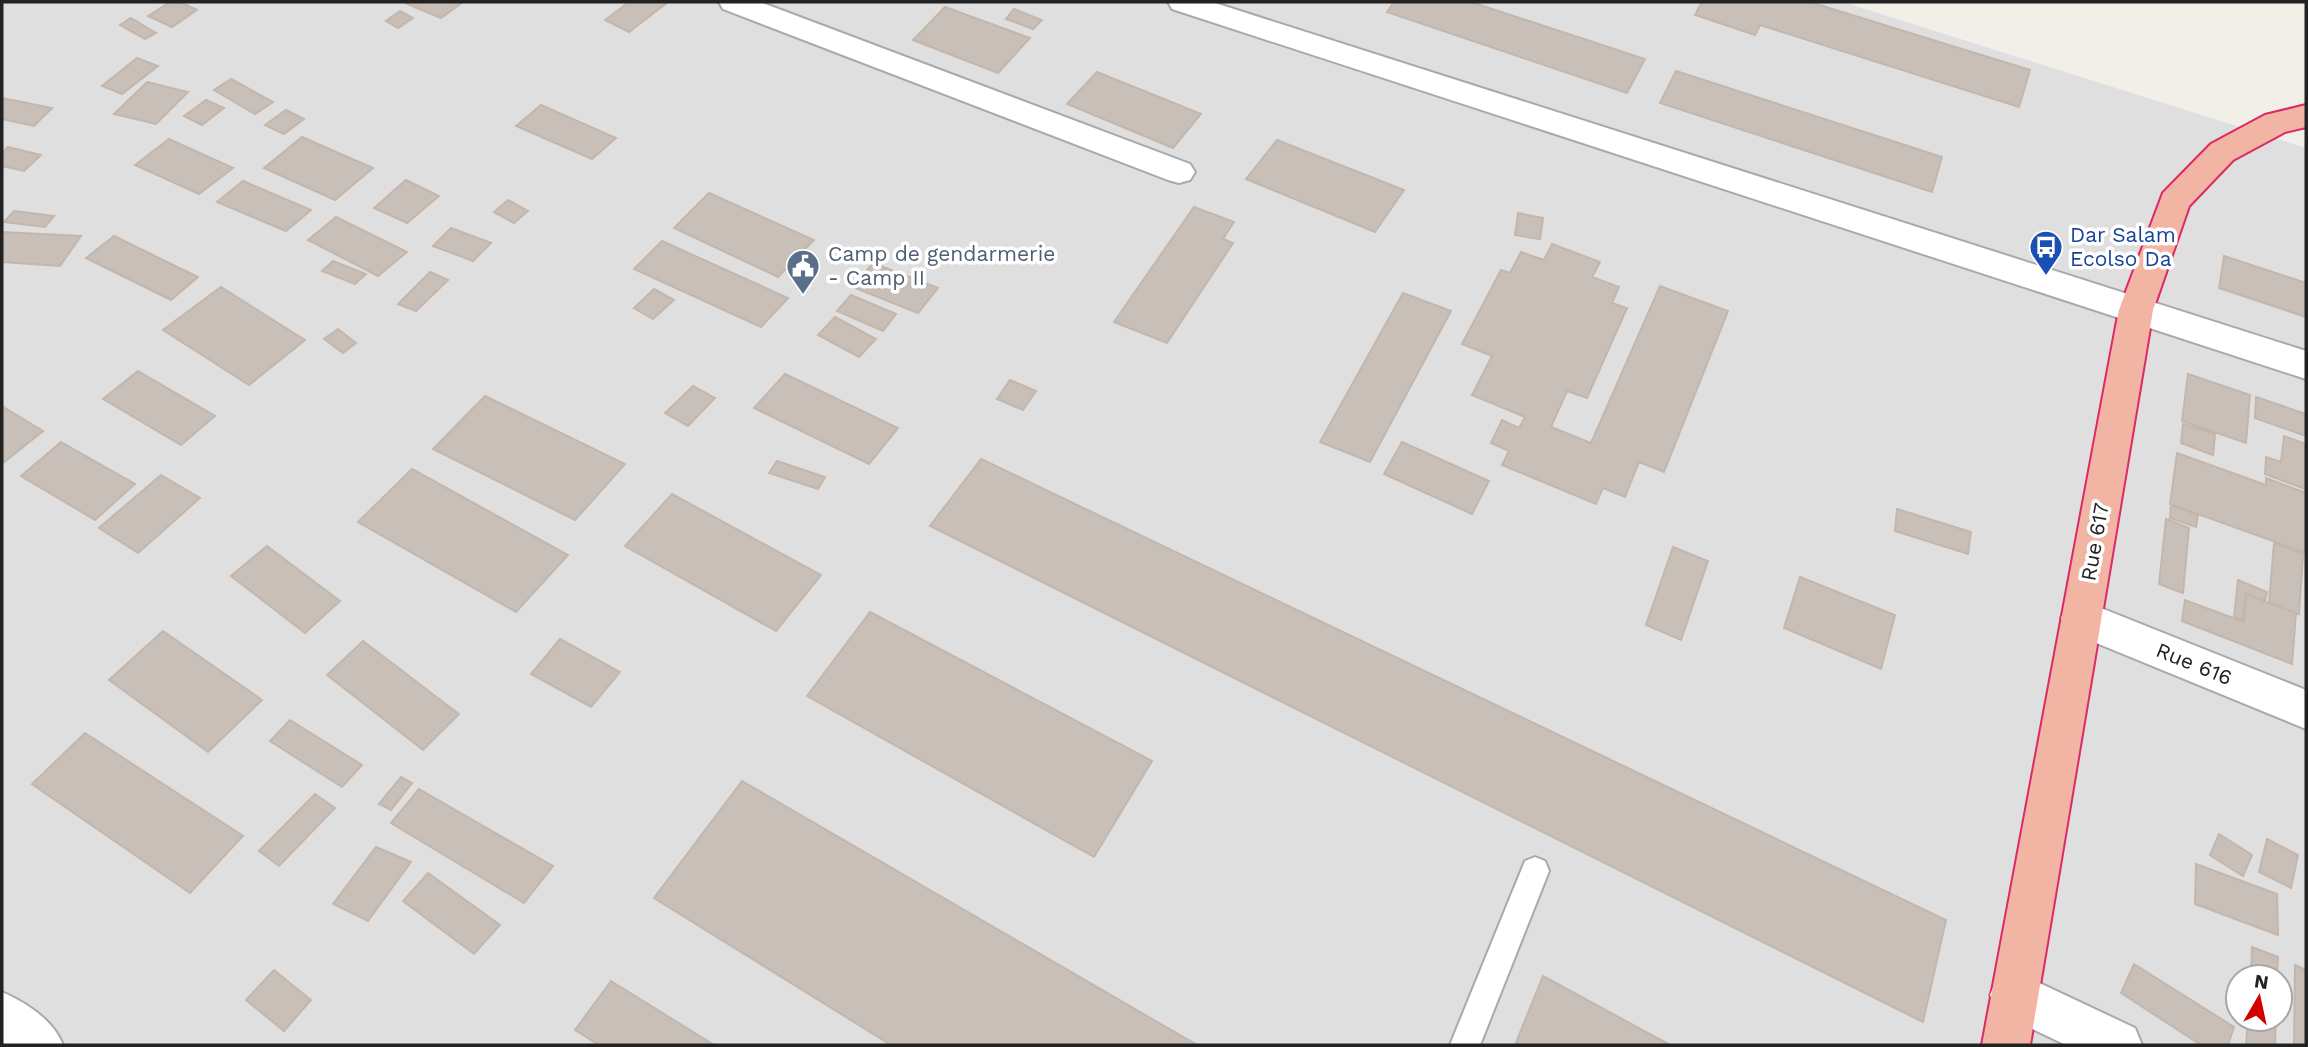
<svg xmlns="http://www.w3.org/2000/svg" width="2308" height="1047" font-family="'Work Sans',sans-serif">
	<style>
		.residential { fill: #e0dfdf; fill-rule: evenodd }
		.building { fill: #c7bfb8; stroke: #c4b6ab; stroke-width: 2 }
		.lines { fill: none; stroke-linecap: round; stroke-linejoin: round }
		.service-casing { stroke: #a9a9a9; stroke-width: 4 }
		.minor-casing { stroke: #a9a9a9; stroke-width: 4 }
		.tertiary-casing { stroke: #a9a9a9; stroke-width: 4 }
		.trunk-casing { stroke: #dc2a67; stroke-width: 4 }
		.service { fill: #fff; fill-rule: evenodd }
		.minor { fill: #fff; fill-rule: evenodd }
		.tertiary { fill: #fff; fill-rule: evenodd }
		.trunk { fill: #f2b4a3; fill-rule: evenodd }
		.labels { text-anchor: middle; stroke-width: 7; stroke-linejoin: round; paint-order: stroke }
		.transit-label { font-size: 21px; fill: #164399; stroke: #fff; text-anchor: start }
		.service-label { font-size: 21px; fill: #4e5e75; stroke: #fff; text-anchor: start }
		.street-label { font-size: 21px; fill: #222; stroke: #fff }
	</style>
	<rect width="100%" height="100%" fill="#f2efe9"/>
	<path class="residential" d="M2 2H1843L2306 148V1045H2ZM2238 977H2280V1019H2238Z"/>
	<path class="building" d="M170 2H180L197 10 172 27 148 16Z
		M403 2H463L441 18Z
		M629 2H668L629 32 605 20Z
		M1394 2H1471L1645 59 1627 93 1387 12Z
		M1702 2H1810L2030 70 2019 107 1760 25 1755 35 1695 15Z
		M945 7 1030 38 998 73 913 40Z
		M1014 9 1042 20 1033 29 1006 19Z
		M400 11 413 18 398 28 386 21Z
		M131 18 156 33 145 39 120 25Z
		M137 58 158 66 122 94 102 86Z
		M1676 71 1942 157 1932 192 1660 103Z
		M1097 72 1201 114 1173 148 1067 104Z
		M231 79 273 102 255 114 214 90Z
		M147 82 188 92 156 124 114 114Z
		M2 98 52 108 34 126 2 119Z
		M206 100 224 108 202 125 184 116Z
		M541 105 616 138 592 159 516 126Z
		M286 110 304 119 284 134 265 125Z
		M302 137 373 168 335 200 264 168Z
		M169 139 233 168 199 194 135 165Z
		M1277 140 1404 190 1375 232 1246 179Z
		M8 147 41 155 24 171 2 166V153Z
		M406 180 439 196 407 223 374 208Z
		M243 181 311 210 286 231 217 202Z
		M709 193 814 240 778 277 674 228Z
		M508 200 528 211 514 223 494 212Z
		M1194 207 1234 222 1223 239 1233 243 1167 343 1114 322Z
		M14 211 54 216 45 227 4 222Z
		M1518 213 1543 218 1540 239 1515 235Z
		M336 217 407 252 378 276 308 240Z
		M451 228 491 243 473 261 433 246Z
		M2 232 81 236 60 266 2 262Z
		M114 236 198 277 171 300 86 258Z
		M662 241 788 298 761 327 634 269Z
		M1552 244 1600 262 1592 277 1619 287 1612 303 1627 308 1587 398 1567 391 1551 427 1591 443 1660 286 1728 311 1664 472 1639 462 1625 497 1603 488 1596 504 1502 465 1509 451 1491 443 1502 420 1519 428 1525 417 1472 395 1492 356 1462 344 1501 270 1510 273 1521 252 1544 260Z
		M2224 256 2306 283V317L2219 288Z
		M333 261 366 274 355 284 322 271Z
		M873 263 938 288 918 313 853 287Z
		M430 272 448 280 416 311 398 304Z
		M221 287 305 340 249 385 163 330Z
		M654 289 674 300 653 319 634 308Z
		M1403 293 1451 311 1370 462 1320 442Z
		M851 295 896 314 883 331 837 311Z
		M835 317 876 339 859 357 818 335Z
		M338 329 356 343 343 353 324 339Z
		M138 371 215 416 181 445 103 399Z
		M785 374 898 428 869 464 754 408Z
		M2188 374 2250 395 2246 443 2182 421Z
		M1010 380 1036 391 1023 410 997 399Z
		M693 386 715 398 688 426 665 413Z
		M485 396 625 464 575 520 433 449Z
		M2256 397 2306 414V436L2255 418Z
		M2 406 43 431 2 464Z
		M2183 424 2215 434 2213 455 2181 443Z
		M2284 436 2306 444 2305 489 2265 474 2266 457 2281 462Z
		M61 442 135 484 95 520 21 476Z
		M1402 442 1489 481 1472 514 1384 474Z
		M2177 453 2266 485V478L2306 493V553L2170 504Z
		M981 459 1946 920 1923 1022 930 526Z
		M777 461 825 477 818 489 769 473Z
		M412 469 568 555 516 612 358 522Z
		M161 475 200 498 138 553 99 528Z
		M672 494 821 575 776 631 625 546Z
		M2171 505 2198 515 2196 527 2170 518Z
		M1897 509 1971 532 1968 554 1895 531Z
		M2166 519 2189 528 2183 593 2159 584Z
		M2274 543 2303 554 2299 614 2269 603Z
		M267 546 340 601 305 633 231 576Z
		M1673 547 1708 561 1681 640 1646 625Z
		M1800 577 1895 615 1881 669 1784 628Z
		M2238 580 2267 592 2265 601 2246 594 2242 620 2234 617Z
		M2246 594 2296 613 2292 664 2182 621 2185 600 2244 622Z
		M870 612 1152 761 1094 857 807 696Z
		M163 631 262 700 208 752 109 680Z
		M560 639 620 672 591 707 531 674Z
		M363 641 459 714 423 750 327 675Z
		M290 720 362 765 342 787 270 741Z
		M85 733 243 836 190 893 32 784Z
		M401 777 412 783 391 810 379 804Z
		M742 781 1197 1045H891L654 898Z
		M419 789 553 866 524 903 391 823Z
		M315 794 335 808 279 866 259 851Z
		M2219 834 2252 855 2243 876 2210 855Z
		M2267 839 2298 855 2291 888 2259 872Z
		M376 847 411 862 368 921 333 904Z
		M2196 864 2277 894 2278 935 2195 904Z
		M428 873 500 925 474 954 403 901Z
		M2252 947 2278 957 2277 977H2251Z
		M2134 964 2234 1027 2228 1045H2201L2121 993Z
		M2295 965 2306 970V1045H2294Z
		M274 970 311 1000 284 1031 246 1000Z
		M1543 976 1670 1045H1515Z
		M611 981 714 1045H599L575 1030Z
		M2248 1019H2276L2275 1045H2246Z"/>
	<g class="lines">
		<defs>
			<path id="service" d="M1535 857 1545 861 1549 871 1480 1045H1450L1525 861Z"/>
			<path id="minor" d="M719 2H760L1190 164 1195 172 1190 180 1179 183 1168 180 723 9Z
				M2081 600 2306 690V729L2067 631 2061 618 2067 605Z
				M2014 971 2135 1028 2142 1045H2066L1997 1012 1990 995 1997 978Z"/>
			<path id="tertiary" d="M1168 2H1212L2306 351V379L1172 9Z
				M2 992C27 1003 53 1020 63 1045H2Z"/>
			<path id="trunk" d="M2306 105V127L2285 132 2233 160 2189 206 2153 310 2030 1045H1982L2119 310 2163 193 2211 144 2265 115Z"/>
		</defs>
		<use href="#service" class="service-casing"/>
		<use href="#minor" class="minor-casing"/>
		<use href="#tertiary" class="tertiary-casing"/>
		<use href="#trunk" class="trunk-casing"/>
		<use href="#service" class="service"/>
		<use href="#minor" class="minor"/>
		<use href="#tertiary" class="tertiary"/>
		<use href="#trunk" class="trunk"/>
	</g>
	<defs>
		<symbol id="bus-pin" viewBox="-11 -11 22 30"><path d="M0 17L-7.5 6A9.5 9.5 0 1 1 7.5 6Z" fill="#1a4fb4" stroke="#fff"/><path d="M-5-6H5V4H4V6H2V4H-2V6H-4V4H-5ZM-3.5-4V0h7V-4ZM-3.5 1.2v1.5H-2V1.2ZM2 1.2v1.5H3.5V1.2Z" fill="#fff"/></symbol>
		<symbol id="civic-pin" viewBox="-11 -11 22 30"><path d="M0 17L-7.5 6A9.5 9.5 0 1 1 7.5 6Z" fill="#5c6f8a" stroke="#fff"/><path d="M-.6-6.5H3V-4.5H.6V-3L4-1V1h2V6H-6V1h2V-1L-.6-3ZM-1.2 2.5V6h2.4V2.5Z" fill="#fff"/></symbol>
	</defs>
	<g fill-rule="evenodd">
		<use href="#bus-pin" x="2027" y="228" width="38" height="52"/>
		<use href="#civic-pin" x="784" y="247" width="38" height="52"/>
	</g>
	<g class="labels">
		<g class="transit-label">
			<text x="2070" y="242">Dar Salam<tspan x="2070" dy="24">Ecolso Da</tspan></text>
		</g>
		<g class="service-label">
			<text x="828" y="261">Camp de gendarmerie<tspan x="828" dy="24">- Camp II</tspan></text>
		</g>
		<g class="street-label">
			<text transform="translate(2095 542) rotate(-80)" y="7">Rue 617</text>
			<text transform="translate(2194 664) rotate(22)" y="7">Rue 616</text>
		</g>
	</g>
	<rect width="2308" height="1047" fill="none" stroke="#222222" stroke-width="7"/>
	<g transform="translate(2259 998) rotate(9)"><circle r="33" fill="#ffffff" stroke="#a7a7a7" stroke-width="2"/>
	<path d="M0-5L12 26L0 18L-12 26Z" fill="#d40000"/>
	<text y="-10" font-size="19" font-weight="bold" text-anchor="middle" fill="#222222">N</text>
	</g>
</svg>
